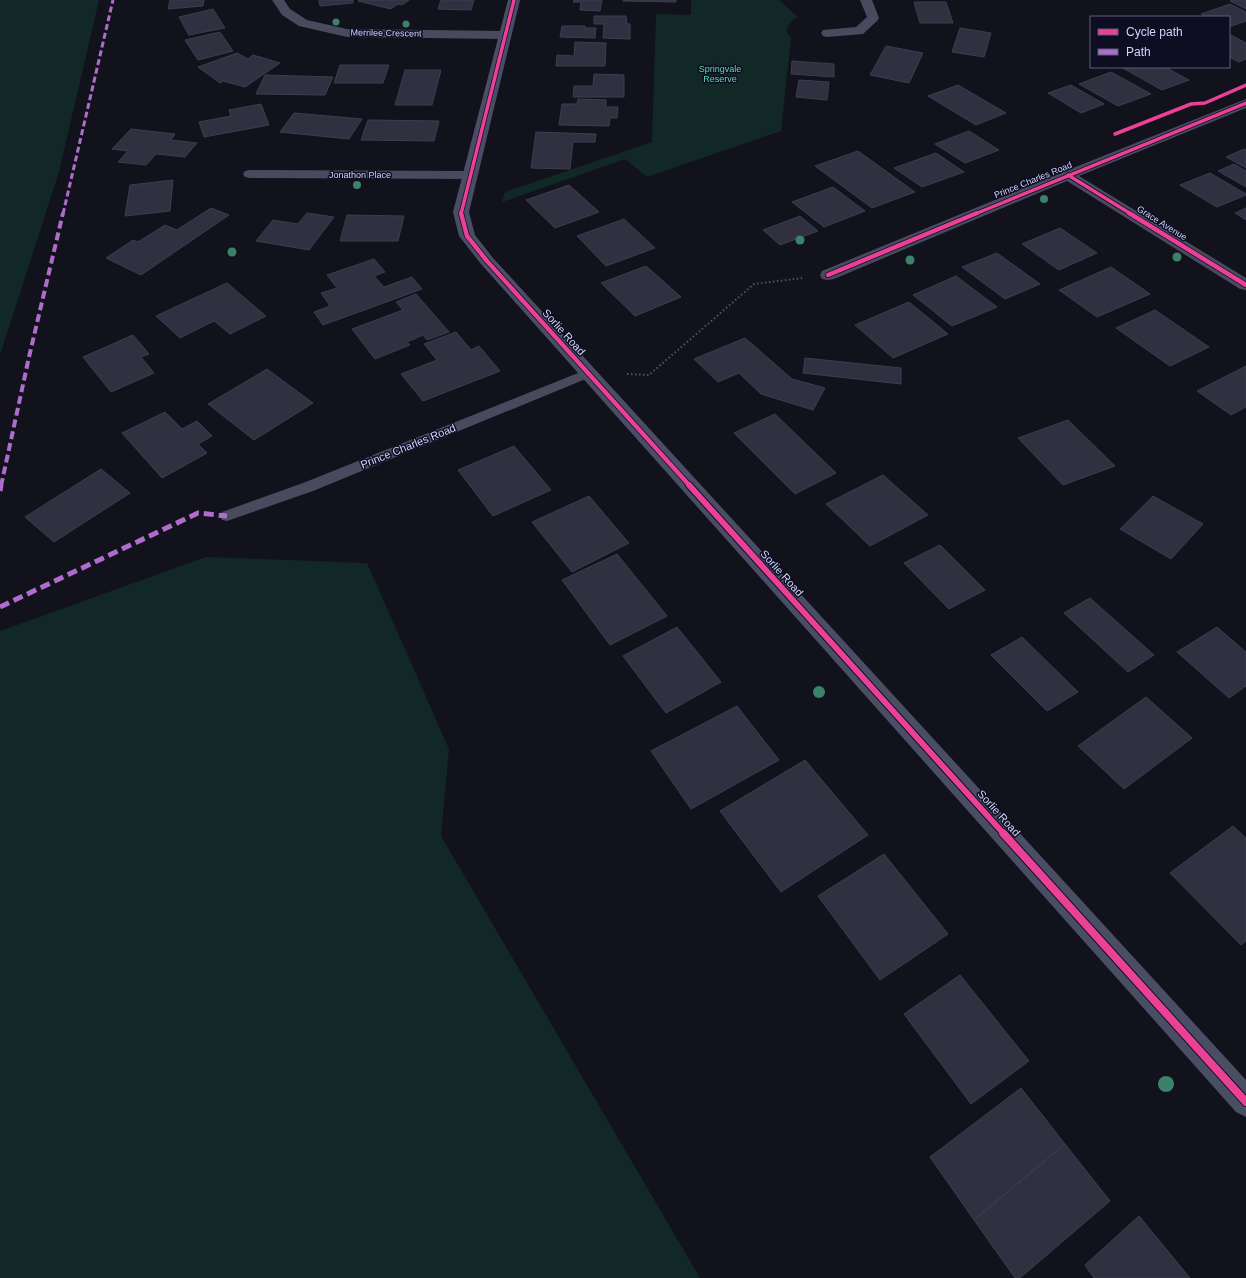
<svg xmlns="http://www.w3.org/2000/svg" width="1246" height="1278" font-family="Arial,sans-serif">
	<style>
		.green { fill: #112826 }
		.building { fill: #303040; stroke: #3d3d51 }
		.lines { fill: none; stroke-linecap: round; stroke-linejoin: round }
		.path { stroke: #485961; stroke-width: 2; stroke-dasharray: 1.5 2.5; stroke-linecap: butt }
		.lane { fill: #484a5e; fill-rule: evenodd }
		.street { fill: #484a5e; fill-rule: evenodd }
		.secondary { fill: #4a4e64; fill-rule: evenodd }
		.quiet-far2 { stroke: #b06ccc; stroke-width: 3; stroke-dasharray: 6 3; stroke-linecap: butt }
		.quiet-far1 { stroke: #b06ccc; stroke-width: 4; stroke-dasharray: 8 4; stroke-linecap: butt }
		.quiet { stroke: #b06ccc; stroke-width: 5; stroke-dasharray: 10 5; stroke-linecap: butt }
		.cycleway-far3-casing { stroke: #0e0e22; stroke-width: 5 }
		.cycleway-far2-casing { stroke: #0e0e22; stroke-width: 6 }
		.cycleway-far1-casing { stroke: #0e0e22; stroke-width: 8 }
		.cycleway-casing { stroke: #0e0e22; stroke-width: 10 }
		.cycleway-far3 { stroke: #ea4096; stroke-width: 3.5 }
		.cycleway-far2 { stroke: #ea4096; stroke-width: 4.5 }
		.cycleway-far1 { stroke: #ea4096; stroke-width: 6 }
		.cycleway { stroke: #ea4096; stroke-width: 8 }
		.tree { fill: #3c8169 }
		.labels { text-anchor: middle; stroke-width: 3; stroke-linejoin: round; paint-order: stroke }
		.far-street-label { font-size: 9px; fill: #d0d3fe; stroke: #0e0e22 }
		.far-park-label { font-size: 9px; fill: #5edca8; stroke: #0e0e22 }
		.street-label { font-size: 11px; fill: #d0d3fe; stroke: #0e0e22 }
	</style>
	<rect width="100%" height="100%" fill="#12121d"/>
	<path class="green" d="M0 0H99L59 172 0 355Z
		M691 0H779L798 17 791 21 786 31 791 38 781 131 647 177 625 159 502 202 505 192 652 142 656 14 691 15Z
		M206 557 367 563 449 749 441 836 700 1278H0V631Z"/>
	<path class="building" d="M170 0H204L203 6 168 9Z
		M319 0H353V3L320 6Z
		M359 0H409L402 5 398 4 391 9 358 1Z
		M441 0H474L471 10 438 9Z
		M574 0H602L600 11 580 10 581 2H573Z
		M623 0H676V2L623 1Z
		M1234 0H1246V9L1230 1Z
		M914 2H946L953 23H920Z
		M1230 4 1246 12V21L1229 27V17H1207L1201 14Z
		M213 9 225 28 189 35 179 17Z
		M594 16H626L627 24H630V39L603 38 604 24H594Z
		M562 26H585V28H596L595 38 560 37Z
		M960 28 991 33 984 57 952 52Z
		M220 32 233 51 198 60 185 40Z
		M1229 34 1246 43V59L1239 62 1229 57Z
		M575 42 606 43 605 66H556L557 55 574 56Z
		M886 46 923 53 909 83 870 75Z
		M237 53 248 59 253 55 280 63 245 87 223 81 220 83 198 67Z
		M792 61 834 64V77L791 74Z
		M340 65H389L383 83H334Z
		M1121 67H1165L1189 80 1162 90Z
		M405 70H441L432 105H395Z
		M1111 72 1151 94 1118 106 1079 84Z
		M594 74 624 75V97H573L574 86H593Z
		M265 75 333 77 325 95 256 94Z
		M799 80 829 82 827 100 796 97Z
		M958 85 1006 113 976 125 928 96Z
		M1071 85 1104 104 1081 113 1048 93Z
		M578 99 606 100V107H618L617 118H610L609 126 559 125 562 104H577Z
		M261 104 269 125 204 137 199 122 231 116 229 110Z
		M294 113 362 119 349 139 280 132Z
		M368 120 439 121 434 141 361 140Z
		M131 129 175 134 171 140 197 143 185 157 156 154 146 165 118 162 128 151 112 149Z
		M969 131 999 150 965 163 935 144Z
		M536 132 596 134 595 142H573L570 169 531 168Z
		M1244 149 1246 150V168L1226 157Z
		M858 151 915 192 872 208 815 166Z
		M936 153 964 172 922 187 894 168Z
		M1234 164 1246 171V187L1218 171Z
		M1210 173 1246 194V195L1217 207 1180 185Z
		M173 180 170 211 125 216 130 185Z
		M569 185 599 212 555 228 526 200Z
		M833 187 865 211 824 227 792 202Z
		M211 208 229 215 141 275 106 258 133 240 138 242 165 225 177 230Z
		M1246 208V220L1235 213Z
		M307 213 334 217 309 250 256 241 273 220 298 224Z
		M347 215 404 216 398 241H340Z
		M800 216 818 231 780 245 763 230Z
		M624 219 655 248 606 266 577 236Z
		M1060 228 1097 253 1059 270 1022 244Z
		M997 253 1040 284 1005 299 962 267Z
		M374 259 385 272 374 276 384 287 412 277 422 289 323 325 314 312 330 306 321 293 337 288 327 275Z
		M646 266 681 297 635 316 601 283Z
		M1111 267 1150 294 1097 317 1059 290Z
		M956 276 997 307 952 326 913 295Z
		M227 283 266 316 230 334 214 321 180 338 156 316Z
		M416 294 449 332 427 340 423 335 407 342 410 345 375 359 352 329 403 310 396 302Z
		M909 302 948 334 893 358 855 325Z
		M1155 310 1209 347 1170 366 1116 328Z
		M456 332 471 350 479 346 500 371 423 401 401 374 437 360 424 344Z
		M133 335 149 354 141 357 154 373 111 392 83 357Z
		M745 338 792 379 825 388 813 410 761 394 739 373 718 382 694 359Z
		M805 358 901 368V384L803 373Z
		M1246 366V407L1231 415 1197 391Z
		M267 369 313 403 254 440 208 404Z
		M165 412 182 429 197 421 212 436 198 444 207 453 162 478 122 433Z
		M775 414 836 473 795 494 734 433Z
		M1068 420 1115 466 1063 485 1018 438Z
		M514 446 551 490 493 516 458 470Z
		M101 469 130 493 54 542 25 517Z
		M883 475 928 515 870 546 826 504Z
		M589 496 629 543 572 572 532 522Z
		M1153 496 1203 524 1171 559 1120 529Z
		M940 545 985 590 949 609 904 563Z
		M617 554 667 616 610 645 562 580Z
		M1090 598 1154 655 1128 672 1064 613Z
		M677 627 721 682 666 713 623 656Z
		M1217 627 1246 652V686L1229 698 1177 652Z
		M1022 637 1078 692 1047 711 991 655Z
		M1146 697 1192 738 1124 789 1078 746Z
		M737 706 779 760 691 809 651 751Z
		M805 760 868 835 781 892 720 811Z
		M1233 826 1246 838V941L1241 945 1170 873Z
		M884 854 948 934 880 980 818 896Z
		M960 975 1029 1061 971 1104 904 1014Z
		M1021 1088 1065 1144 974 1220 930 1157Z
		M1065 1144 1110 1201 1020 1278H1015L974 1220Z
		M1139 1216 1190 1278H1094L1085 1265Z"/>
	<g class="lines">
		<path class="path" d="M627 374 649 375 754 284 802 278"/>
		<path class="lane" d="M588 369 593 370 594 373 593 376 313 491 227 521 222 520 220 516 222 512 303 483Z"/>
		<path class="street" d="M272 0H284L290 9 307 20 347 29 505 31 509 32 511 35 509 38 505 39 347 37 299 26 282 15Z
			M860 0H872L879 18 877 21 863 34 827 37 823 36 821 33 823 30 856 27 867 17Z
			M1246 99V108L1079 176 1246 278V290L1240 289 1067 181 834 279 828 280 822 279 820 275 822 271 1063 172Z
			M250 170 469 171 474 172 476 175 474 178 469 179 250 178 245 177 243 174 245 171Z"/>
		<path class="secondary" d="M508 0H520L469 212 475 235 493 258 1246 1080V1117L1236 1112 481 264 459 236 453 212Z"/>
		<path class="quiet-far2" d="M63 214 113 0"/>
		<path class="quiet-far1" d="M1 486 29 357 63 213"/>
		<path class="quiet" d="M0 491 1 485
			M0 607 198 513 227 516"/>
		<defs>
			<path id="cycleway-far3" d="M1115 134 1191 104 1205 103 1246 85
				M1068 175 1131 214
				M461 214 514 0
				M975 214 1246 103"/>
			<path id="cycleway-far2" d="M461 213 467 236 487 261 690 486
				M1129 213 1246 285
				M828 275 977 213"/>
			<path id="cycleway-far1" d="M689 485 1004 834"/>
			<path id="cycleway" d="M1003 833 1246 1102"/>
		</defs>
		<use href="#cycleway-far3" class="cycleway-far3-casing"/>
		<use href="#cycleway-far2" class="cycleway-far2-casing"/>
		<use href="#cycleway-far1" class="cycleway-far1-casing"/>
		<use href="#cycleway" class="cycleway-casing"/>
		<use href="#cycleway-far3" class="cycleway-far3"/>
		<use href="#cycleway-far2" class="cycleway-far2"/>
		<use href="#cycleway-far1" class="cycleway-far1"/>
		<use href="#cycleway" class="cycleway"/>
	</g>
	<g class="tree">
		<circle cx="336" cy="22" r="3.5"/>
		<circle cx="406" cy="24" r="3.5"/>
		<circle cx="357" cy="185" r="4"/>
		<circle cx="1044" cy="199" r="4"/>
		<circle cx="800" cy="240" r="4.5"/>
		<circle cx="232" cy="252" r="4.5"/>
		<circle cx="1177" cy="257" r="4.5"/>
		<circle cx="910" cy="260" r="4.5"/>
		<circle cx="819" cy="692" r="6"/>
		<circle cx="1166" cy="1084" r="8"/>
	</g>
	<g class="labels">
		<g class="far-street-label">
			<text transform="translate(386 33) rotate(1)" y="3">Merrilee Crescent</text>
			<text x="360" y="178">Jonathon Place</text>
			<text transform="translate(1033 180) rotate(-22)" y="3">Prince Charles Road</text>
			<text transform="translate(1162 223) rotate(32)" y="3">Grace Avenue</text>
		</g>
		<g class="far-park-label">
			<text x="720" y="72">Springvale<tspan x="720" dy="10">Reserve</tspan></text>
		</g>
		<g class="street-label">
			<text transform="translate(564 332) rotate(48)" y="4">Sorlie Road</text>
			<text transform="translate(408 446) rotate(-22)" y="4">Prince Charles Road</text>
			<text transform="translate(782 573) rotate(48)" y="4">Sorlie Road</text>
			<text transform="translate(999 813) rotate(48)" y="4">Sorlie Road</text>
		</g>
	</g>
	<rect x="1090" y="16" width="140" height="52" fill="#0e0e22" stroke="#5c5d7a"/>
	<rect x="1098" y="29" width="20" height="6" fill="#ea4096" stroke="#5c5d7a"/>
	<text x="1126" y="36" font-size="12" fill="#d0d3fe">Cycle path</text>
	<rect x="1098" y="49" width="20" height="6" fill="#b06ccc" stroke="#5c5d7a"/>
	<text x="1126" y="56" font-size="12" fill="#d0d3fe">Path</text>
</svg>
